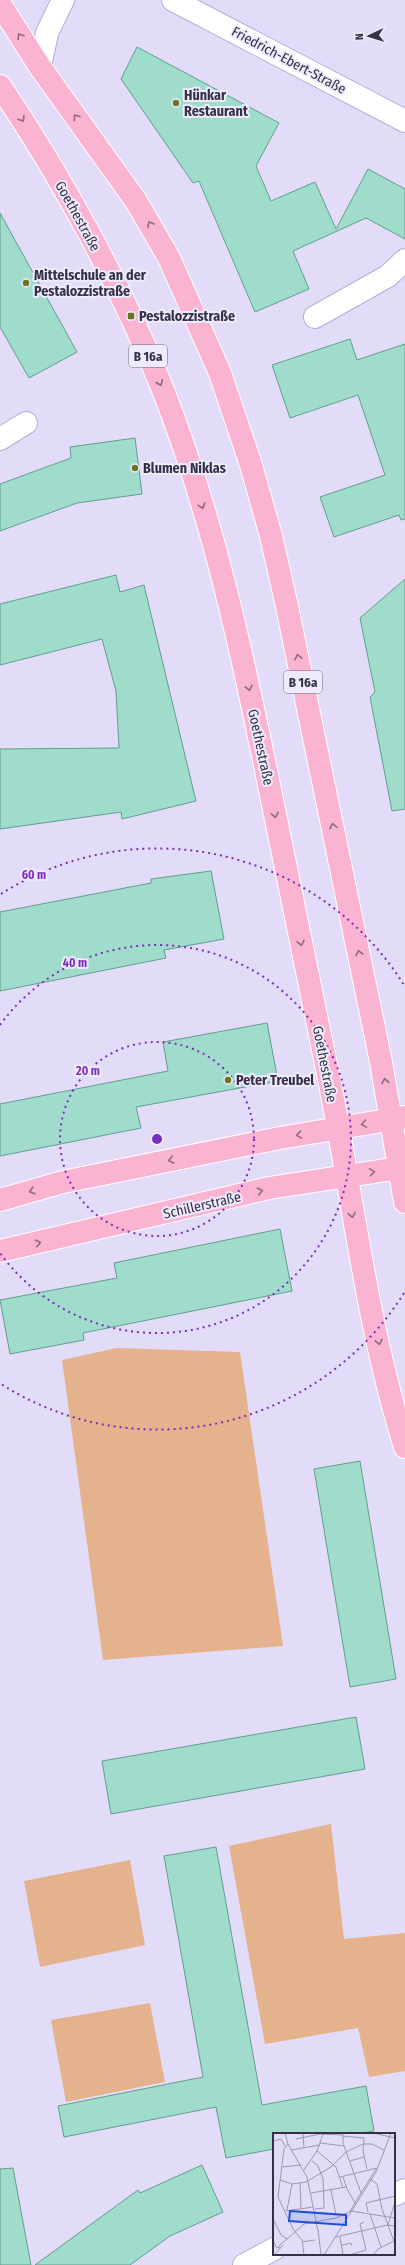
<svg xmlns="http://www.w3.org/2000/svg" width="405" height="2265" font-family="'Fira Sans Condensed',sans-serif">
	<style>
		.green { fill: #e5b28e }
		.building { fill: #9fdccb; stroke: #629d8e }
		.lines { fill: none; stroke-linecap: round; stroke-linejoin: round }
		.minor-casing { stroke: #b7acda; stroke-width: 24 }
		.major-casing { stroke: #fff; stroke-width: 24 }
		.minor { stroke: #fff; stroke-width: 22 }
		.major { stroke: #fab3d0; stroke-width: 22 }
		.oneway { stroke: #8e6b82 }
		.ring { fill: none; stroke: #7b2cbf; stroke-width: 2; stroke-dasharray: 2 4 }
		.poi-dot { fill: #6b751f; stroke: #efebff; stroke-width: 1.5 }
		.labels { text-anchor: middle; stroke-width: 4; stroke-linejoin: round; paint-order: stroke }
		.shield { fill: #efebff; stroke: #6d687b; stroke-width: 1 }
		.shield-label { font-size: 13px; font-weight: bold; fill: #353043 }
		.street-label { font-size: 14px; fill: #353043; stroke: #efebff }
		.poi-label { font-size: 14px; font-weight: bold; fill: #353043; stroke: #efebff; text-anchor: start }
		.inset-road { fill: none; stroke: #9d97b0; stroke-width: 1 }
		.view { fill: #1d4ed8; fill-opacity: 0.15; stroke: #1d4ed8; stroke-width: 2 }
		.inset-edge { fill: none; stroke: #353043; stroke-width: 2 }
		.centre { fill: #7b2cbf; stroke: #efebff; stroke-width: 2 }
		.ring-label { font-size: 12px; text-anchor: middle; font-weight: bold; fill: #7b2cbf; stroke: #efebff; stroke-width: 4; stroke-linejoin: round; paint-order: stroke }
	</style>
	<rect width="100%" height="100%" fill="#e3dcf9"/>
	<path class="green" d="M117 1348 240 1352 283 1646 103 1660 62 1360Z
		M331 1824 344 1939 405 1933V2071L369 2077 358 2028 265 2044 229 1846Z
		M130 1860 145 1945 40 1967 24 1881Z
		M150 2003 165 2082 66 2102 51 2020Z"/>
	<path class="building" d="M137 47 279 123 256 166 271 201 315 182 336 229 368 169 405 189V239L366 218 293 251 309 289 255 312 199 181 193 183 121 79Z
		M0 213 77 352 29 378 0 327Z
		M350 339 357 360 405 344V519L401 520 399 515 334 537 320 497 385 475 358 395 290 418 272 365Z
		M135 438 142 494 77 503 0 531V484L71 458 70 447Z
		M116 575 120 592 144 585 196 801 122 819 121 812 0 829V749L119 748 116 691 102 639 0 665V604Z
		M405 579V809L392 811 370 697 375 692 360 618Z
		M211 871 224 939 164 950 166 958 0 991V912L151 883V879Z
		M267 1023 278 1081 136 1107 141 1128 0 1156V1104L168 1071 163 1042Z
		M280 1229 292 1291 83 1333 84 1340 10 1354 0 1300 117 1278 114 1263Z
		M360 1461 396 1679 350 1687 314 1469Z
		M356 1717 365 1769 111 1814 102 1761Z
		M216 1847 262 2105 366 2086 374 2131 354 2134H274V2149L226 2158 216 2107 64 2137 58 2106 203 2077 164 1856Z
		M202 2165 223 2212 170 2236 130 2265H35L138 2190 140 2193Z
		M13 2168 31 2265H0V2169Z"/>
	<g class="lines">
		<defs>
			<path id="minor" d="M173 0 405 121
				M40 67 47 33 63 0
				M315 317 388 276 405 260
				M0 439 26 423
				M394 2195 405 2190
				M244 2265 274 2249"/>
			<path id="major" d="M0 4 40 67 136 201 169 258 220 373 251 465 271 536 286 602 381 1062 405 1202
				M0 86C62 178 122 287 163 390 213 517 242 652 269 785 289 882 309 978 328 1074 353 1198 367 1326 405 1447
				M0 1200 63 1182 280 1138 405 1117
				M0 1251 269 1188 405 1167"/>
		</defs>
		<use href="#minor" class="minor-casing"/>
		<use href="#major" class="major-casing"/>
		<use href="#minor" class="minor"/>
		<use href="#major" class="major"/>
	</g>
	<defs><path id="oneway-chevron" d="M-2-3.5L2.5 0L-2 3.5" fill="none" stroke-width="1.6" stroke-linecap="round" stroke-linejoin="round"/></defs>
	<g class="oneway">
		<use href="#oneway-chevron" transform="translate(20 36) rotate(-122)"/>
		<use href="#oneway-chevron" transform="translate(76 117) rotate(-126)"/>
		<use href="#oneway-chevron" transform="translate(22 119) rotate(58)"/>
		<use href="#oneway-chevron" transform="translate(150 224) rotate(-119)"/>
		<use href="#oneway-chevron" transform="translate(160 383) rotate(67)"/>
		<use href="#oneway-chevron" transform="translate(202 506) rotate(73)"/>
		<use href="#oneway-chevron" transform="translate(298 657) rotate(-102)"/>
		<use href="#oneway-chevron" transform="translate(249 688) rotate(78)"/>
		<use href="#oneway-chevron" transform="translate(275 815) rotate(78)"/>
		<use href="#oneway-chevron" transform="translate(333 826) rotate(-102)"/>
		<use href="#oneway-chevron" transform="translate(301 943) rotate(78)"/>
		<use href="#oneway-chevron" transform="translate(359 953) rotate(-102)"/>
		<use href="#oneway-chevron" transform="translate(385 1081) rotate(-100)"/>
		<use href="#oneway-chevron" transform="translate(364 1124) rotate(170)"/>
		<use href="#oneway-chevron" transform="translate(299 1135) rotate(171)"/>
		<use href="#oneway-chevron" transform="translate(171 1160) rotate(169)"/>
		<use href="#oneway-chevron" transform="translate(372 1172) rotate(-8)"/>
		<use href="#oneway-chevron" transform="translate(32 1191) rotate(164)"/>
		<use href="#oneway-chevron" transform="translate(260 1191) rotate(-13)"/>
		<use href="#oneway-chevron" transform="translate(352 1215) rotate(80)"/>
		<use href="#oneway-chevron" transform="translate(38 1243) rotate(-12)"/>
		<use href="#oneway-chevron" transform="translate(379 1342) rotate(78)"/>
	</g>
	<g class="ring">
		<circle cx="157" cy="1139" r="97"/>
		<path d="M0 1025A194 194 0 1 1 0 1253"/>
		<path d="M404 1293A291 291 0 0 1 1 1384M1 894A291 291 0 0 1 404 985"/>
	</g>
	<g class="poi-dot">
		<circle cx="176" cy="103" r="4"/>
		<circle cx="26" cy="283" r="4"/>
		<rect x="127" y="312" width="8" height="8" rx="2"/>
		<circle cx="135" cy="468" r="4"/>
		<circle cx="228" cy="1080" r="4"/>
	</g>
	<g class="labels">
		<g class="shield">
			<rect x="129" y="345" width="38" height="22" rx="3"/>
			<rect x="284" y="671" width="38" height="22" rx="3"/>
		</g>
		<g class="shield-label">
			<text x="148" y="361">B 16a</text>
			<text x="303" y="687">B 16a</text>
		</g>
		<g class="street-label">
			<text transform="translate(289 60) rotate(28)" y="5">Friedrich-Ebert-Straße</text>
			<text transform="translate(78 216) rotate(61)" y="5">Goethestraße</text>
			<text transform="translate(261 747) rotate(78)" y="5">Goethestraße</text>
			<text transform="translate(325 1064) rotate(79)" y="5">Goethestraße</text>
			<text transform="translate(202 1205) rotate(-13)" y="5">Schillerstraße</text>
		</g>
		<g class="poi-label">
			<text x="184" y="100">Hünkar<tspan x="184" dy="16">Restaurant</tspan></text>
			<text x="34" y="280">Mittelschule an der<tspan x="34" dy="16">Pestalozzistraße</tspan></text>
			<text x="139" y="321">Pestalozzistraße</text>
			<text x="143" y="473">Blumen Niklas</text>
			<text x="236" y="1085">Peter Treubel</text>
		</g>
	</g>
	<g transform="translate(273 2133)">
		<rect width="122" height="122" fill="#e3dcf9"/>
		<path class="inset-road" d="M12 0 15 11 34 44 45 98M30 0 31 15M70 0V10L88 60M100 0 122 5M69 3 91 5 90 18 94 36M23 6 47 1 69 2M0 8 8 6 12 13M47 10 71 13M15 11 11 16 5 64 20 96 28 106M18 17 47 12M44 18 63 34 70 55M39 28 45 33 50 46 51 71M77 28 91 24M9 34 28 32M31 37 44 18 50 1M67 44 104 35M70 44 74 56 82 70M97 46 104 51 109 76 122 111M7 47 19 51 33 49 58 34 73 19 90 11H99L111 17M27 50 28 75M58 57 63 82M38 60 73 54M42 76 51 75V71M14 77 19 51M12 78 40 74M77 78 103 36M95 79 93 70 122 63M97 81 108 114M0 86 8 102 14 106M115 92 122 69M45 97 48 122M63 104 114 92 122 93M67 104 70 122M29 106 31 122M0 107 3 114 8 115M29 109 42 107M69 112 78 110 79 113M6 113 31 91 63 85 78 78 122 85M1 122 10 112M51 122 103 39 118 0M77 122 93 117 87 91 91 89M100 122 105 116 121 108"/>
		<path class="view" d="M17 78 73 82V92L16 88Z"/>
		<rect width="122" height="122" class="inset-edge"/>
	</g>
	<circle cx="157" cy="1139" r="6" class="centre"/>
	<g class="ring-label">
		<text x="34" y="879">60 m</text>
		<text x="75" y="967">40 m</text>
		<text x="88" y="1075">20 m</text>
	</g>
	<g transform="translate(369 36) rotate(266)" stroke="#efebff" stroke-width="3" paint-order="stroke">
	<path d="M0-3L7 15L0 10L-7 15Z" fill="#353043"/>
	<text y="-6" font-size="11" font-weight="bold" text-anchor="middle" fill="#353043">N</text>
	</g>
</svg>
